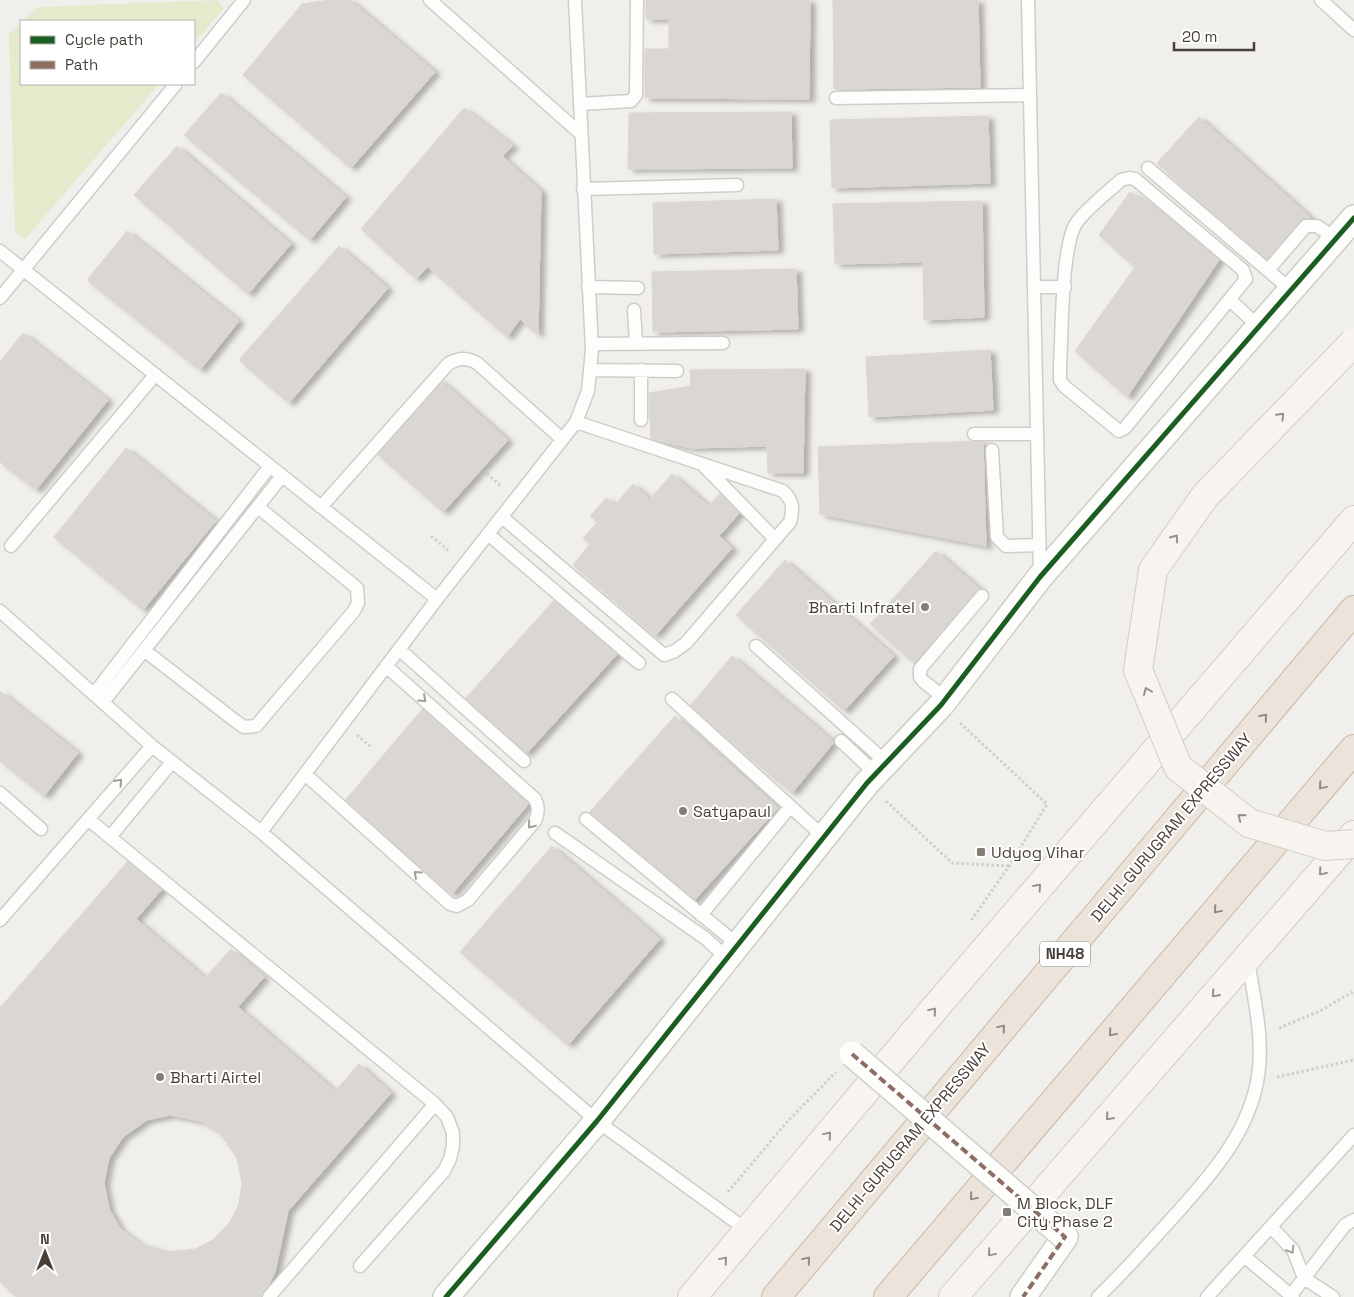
<svg xmlns="http://www.w3.org/2000/svg" width="1354" height="1297" font-family="'Space Grotesk',sans-serif">
	<style>
		.green { fill: #e3ebcc }
		.building { fill: #d9d6d3; stroke: #dad6d2; fill-rule: evenodd; filter: url(#shadow) }
		.lines { fill: none; stroke-linecap: round; stroke-linejoin: round }
		.lane-casing { stroke: #cfcdc9; stroke-width: 15 }
		.street-casing { stroke: #cfcdc9; stroke-width: 28 }
		.secondary-casing { stroke: #d2ccc4; stroke-width: 30 }
		.highway-casing { stroke: #c9b9a7; stroke-width: 30 }
		.path { stroke: #d1cfcb; stroke-width: 3; stroke-dasharray: 2.5 2.5; stroke-linecap: butt }
		.lane { stroke: #fdfdfc; stroke-width: 12 }
		.street { stroke: #fdfdfc; stroke-width: 25 }
		.secondary { stroke: #f7f4ef; stroke-width: 28 }
		.highway { stroke: #ece4da; stroke-width: 28 }
		.street-bridge-casing { stroke: #cfcdc9; stroke-width: 28; stroke-linecap: butt }
		.secondary-bridge-casing { stroke: #d2ccc4; stroke-width: 30; stroke-linecap: butt }
		.street-bridge { stroke: #fdfdfc; stroke-width: 25 }
		.secondary-bridge { stroke: #f7f4ef; stroke-width: 28 }
		.quiet { stroke: #8d6e63; stroke-width: 4; stroke-dasharray: 8 4; stroke-linecap: butt }
		.cycleway-casing { stroke: #fff; stroke-width: 8 }
		.cycleway { stroke: #1b5e20; stroke-width: 5 }
		.oneway { stroke: #97908a }
		.oneway2 { stroke: #a29e9a }
		.oneway3 { stroke: #928980 }
		.poi-dot { fill: #837d76; stroke: #fff; stroke-width: 2 }
		.labels { text-anchor: middle; stroke-width: 4; stroke-linejoin: round; paint-order: stroke }
		.shield { fill: #fff; stroke: #7f7973; stroke-width: 1 }
		.shield-label { font-size: 15px; font-weight: bold; fill: #483f37 }
		.poi-label { font-size: 16px; fill: #483f37; stroke: #fff; text-anchor: start }
		.street-label { font-size: 16px; fill: #483f37; stroke: #fff }
	</style>
	<defs>
		<filter id="shadow"><feDropShadow dx="5.5" dy="3" stdDeviation="2.5" flood-color="#0004"/></filter>
	</defs>
	<rect width="100%" height="100%" fill="#f1efec"/>
	<path class="green" d="M217 0 224 8 194 43V21H23L38 7Z
		M21 23V84H159L25 239 15 232 9 34Z"/>
	<path class="building" d="M330 0H350L435 72 351 168 243 75 302 4Z
		M646 0H810L809 99 645 98V49H669V19H646Z
		M833 0H978L980 87 834 89Z
		M221 93 346 197 310 240 184 135Z
		M464 108 513 146 502 156 541 191 538 335 520 319 507 337 428 267 416 279 361 229Z
		M791 112 792 168 628 169 629 113Z
		M988 116 990 183 832 188 830 120Z
		M1199 117 1310 217 1268 263 1157 163Z
		M177 146 291 244 248 294 134 195Z
		M1130 192 1223 254 1127 397 1075 351 1135 267 1099 235Z
		M776 199 778 250 654 254 653 203Z
		M982 201 984 317 924 320 923 262 835 264 833 204Z
		M127 231 239 321 200 370 87 280Z
		M339 246 388 288 289 403 239 360Z
		M796 269 798 329 653 332 652 272Z
		M23 333 108 400 36 490 0 462V362Z
		M990 350 993 410 869 417 866 357Z
		M805 369 803 473H768L767 446 692 448 651 439 649 393 691 386 690 370Z
		M439 379 508 440 443 512 374 451Z
		M983 441 986 546 820 514 818 447Z
		M126 448 216 521 143 610 54 537Z
		M672 474 709 506 721 492 742 510 719 536 732 548 655 636 573 565 590 544 583 538 598 522 590 516 606 498 615 505 633 484 650 499Z
		M936 551 980 589 914 663 870 624Z
		M785 560 894 656 844 711 736 615Z
		M558 596 620 651 526 754 465 699Z
		M732 656 834 742 792 793 689 707Z
		M0 691 78 753 44 796 0 761Z
		M424 707 532 800 452 894 343 803Z
		M675 716 778 808 690 905 588 814Z
		M552 846 660 939 568 1045 460 952Z
		M129 860 163 888 136 919 205 978 231 949 264 977 238 1007 335 1091 359 1064 391 1093 288 1211 275 1272 263 1297H17L0 1282V1008ZM170 1115 201 1121 220 1133 237 1158 242 1183 239 1204 230 1222 213 1240 195 1249 170 1252 140 1244 120 1228 109 1209 104 1183 109 1158 123 1137 147 1120Z"/>
	<g class="lines">
		<defs>
			<path id="lane" d="M430 0 581 134
				M1028 0 1040 575
				M1321 0 1354 30
				M194 62 244 0
				M836 98 1030 95
				M580 104 631 101 636 95 637 0
				M1148 168 1291 290
				M1129 178 1135 179 1243 270 1246 279 1125 428 1119 431 1064 386 1060 380V366C1062 336 1061 244 1077 222 1088 207 1107 193 1121 180Z
				M583 189 737 185
				M0 251 437 599
				M1268 270 1306 226H1317L1336 239
				M588 287 638 288
				M1034 287H1065
				M0 298 176 84
				M1230 300 1259 327
				M634 310 636 343
				M592 344 723 343
				M590 370 677 371
				M641 370V420
				M974 434H1037
				M992 450 997 537 1006 546 1039 545
				M704 466 775 539
				M321 507 448 364C458 358 466 357 477 363L562 439
				M502 517 664 655 675 651 686 643 790 522C794 508 793 501 783 491L576 422
				M488 534 639 663
				M11 546 155 375
				M0 611 152 746 261 832 597 1121 748 1231
				M756 646 887 763
				M399 649 524 761
				M144 650 238 723 244 727 256 726 354 611 358 603 357 588 258 507
				M94 694 270 466
				M672 699 824 837
				M946 699 923 681 920 677V669L982 596
				M103 702 282 476
				M841 741 876 774
				M305 774 450 904 457 906 468 900 535 821C539 813 539 807 535 799L386 666
				M0 793 41 829
				M88 819 435 1104 447 1117 453 1133V1146L450 1159 444 1171 360 1266
				M586 819 738 945
				M261 832 437 599 576 422 588 391 592 349 575 0
				M555 833 705 938 727 958
				M110 837 172 762
				M701 915 790 807
				M0 920 152 746
				M1271 1227 1293 1250 1304 1278 1333 1297
				M1244 1256 1293 1297
				M1291 1295 1345 1225 1354 1220
				M269 1297 435 1104
				M1098 1297C1122 1274 1144 1249 1166 1225 1204 1183 1246 1139 1257 1082 1265 1042 1254 999 1248 960
				M1207 1297 1354 1135"/>
			<path id="street" d="M446 1297 597 1121 867 783 941 705 1040 577 1354 218
				M1023 1297 1065 1237"/>
			<path id="secondary" d="M692 1297 935 1008 1354 520
				M953 1297 1354 835"/>
			<path id="highway" d="M776 1297 1354 610
				M888 1297 1354 749"/>
		</defs>
		<use href="#lane" class="lane-casing"/>
		<use href="#street" class="street-casing"/>
		<use href="#secondary" class="secondary-casing"/>
		<use href="#highway" class="highway-casing"/>
		<path class="path" d="M487 474 502 487
			M431 536 449 551
			M960 723 1047 804 1009 866 971 921
			M357 735 372 748
			M886 801 952 863 1009 866
			M1279 1028 1320 1011 1354 991
			M1277 1077 1354 1060
			M728 1192 786 1123 836 1072"/>
		<use href="#lane" class="lane"/>
		<use href="#street" class="street"/>
		<use href="#secondary" class="secondary"/>
		<use href="#highway" class="highway"/>
		<defs>
			<path id="street-bridge" d="M852 1054 1065 1237"/>
			<path id="secondary-bridge" d="M1354 342 1205 496 1153 570 1138 670 1178 767 1249 823 1325 846 1354 844"/>
		</defs>
		<use href="#street-bridge" class="street-bridge-casing"/>
		<use href="#secondary-bridge" class="secondary-bridge-casing"/>
		<use href="#street-bridge" class="street-bridge"/>
		<use href="#secondary-bridge" class="secondary-bridge"/>
		<path class="quiet" d="M852 1054 1065 1237 1023 1297"/>
		<defs>
			<path id="cycleway" d="M446 1297 597 1121 867 783 941 705 1040 577 1354 218"/>
		</defs>
		<use href="#cycleway" class="cycleway-casing"/>
		<use href="#cycleway" class="cycleway"/>
	</g>
	<defs><path id="oneway-chevron" d="M-2-3.5L2.5 0L-2 3.5" fill="none" stroke-width="1.6" stroke-linecap="round" stroke-linejoin="round" transform="scale(1.25)"/></defs>
	<g class="oneway">
		<use href="#oneway-chevron" transform="translate(1281 416) rotate(-46)"/>
		<use href="#oneway-chevron" transform="translate(1175 538) rotate(-55)"/>
		<use href="#oneway-chevron" transform="translate(1147 691) rotate(-113)"/>
		<use href="#oneway-chevron" transform="translate(1241 817) rotate(-141)"/>
		<use href="#oneway-chevron" transform="translate(1322 872) rotate(131)"/>
		<use href="#oneway-chevron" transform="translate(1038 887) rotate(-49)"/>
		<use href="#oneway-chevron" transform="translate(1215 994) rotate(131)"/>
		<use href="#oneway-chevron" transform="translate(933 1011) rotate(-50)"/>
		<use href="#oneway-chevron" transform="translate(1109 1117) rotate(131)"/>
		<use href="#oneway-chevron" transform="translate(828 1135) rotate(-50)"/>
		<use href="#oneway-chevron" transform="translate(991 1253) rotate(130)"/>
		<use href="#oneway-chevron" transform="translate(724 1260) rotate(-50)"/>
	</g>
	<g class="oneway2">
		<use href="#oneway-chevron" transform="translate(423 699) rotate(42)"/>
		<use href="#oneway-chevron" transform="translate(119 782) rotate(-48)"/>
		<use href="#oneway-chevron" transform="translate(531 825) rotate(129)"/>
		<use href="#oneway-chevron" transform="translate(417 874) rotate(-138)"/>
		<use href="#oneway-chevron" transform="translate(1291 1250) rotate(58)"/>
	</g>
	<g class="oneway3">
		<use href="#oneway-chevron" transform="translate(1264 717) rotate(-50)"/>
		<use href="#oneway-chevron" transform="translate(1322 786) rotate(130)"/>
		<use href="#oneway-chevron" transform="translate(1217 910) rotate(130)"/>
		<use href="#oneway-chevron" transform="translate(1002 1028) rotate(-50)"/>
		<use href="#oneway-chevron" transform="translate(1112 1033) rotate(130)"/>
		<use href="#oneway-chevron" transform="translate(973 1197) rotate(130)"/>
		<use href="#oneway-chevron" transform="translate(807 1260) rotate(-50)"/>
	</g>
	<g class="poi-dot">
		<circle cx="925" cy="607" r="5"/>
		<circle cx="683" cy="811" r="5"/>
		<rect x="976" y="847" width="10" height="10" rx="2.5"/>
		<circle cx="160" cy="1077" r="5"/>
		<rect x="1002" y="1207" width="10" height="10" rx="2.5"/>
	</g>
	<g class="labels">
		<rect class="shield" x="1040" y="941.5" width="50" height="25" rx="4"/>
		<g class="shield-label">
			<text x="1065" y="959">NH48</text>
		</g>
		<g class="poi-label">
			<text x="915" y="613" text-anchor="end">Bharti Infratel</text>
			<text x="693" y="817">Satyapaul</text>
			<text x="991" y="858">Udyog Vihar</text>
			<text x="170" y="1083">Bharti Airtel</text>
			<text x="1017" y="1209">M Block, DLF<tspan x="1017" dy="18">City Phase 2</tspan></text>
		</g>
		<g class="street-label">
			<text transform="translate(1171 827) rotate(-50)" y="6">DELHI-GURUGRAM EXPRESSWAY</text>
			<text transform="translate(910 1137) rotate(-50)" y="6">DELHI-GURUGRAM EXPRESSWAY</text>
		</g>
	</g>
	<rect x="20" y="20" width="175" height="65" fill="#ffffff" stroke="#b6b2af"/>
	<rect x="30" y="36" width="25" height="8" fill="#1b5e20" stroke="#b6b2af"/>
	<text x="65" y="45" font-size="15" fill="#483f37">Cycle path</text>
	<rect x="30" y="61" width="25" height="8" fill="#8d6e63" stroke="#b6b2af"/>
	<text x="65" y="70" font-size="15" fill="#483f37">Path</text>
	<g transform="translate(45 1252)" stroke="#ffffff" stroke-width="4" paint-order="stroke">
	<path d="M0-4L9 19L0 12L-9 19Z" fill="#483f37"/>
	<text y="-8" font-size="14" font-weight="bold" text-anchor="middle" fill="#483f37">N</text>
	</g>
	<path d="M1174 42v8h80v-8" fill="none" stroke="#483f37" stroke-width="2.5"/>
	<text x="1182" y="42" font-size="15" fill="#483f37" stroke="#ffffff" stroke-width="4" paint-order="stroke">20 m</text>
</svg>
